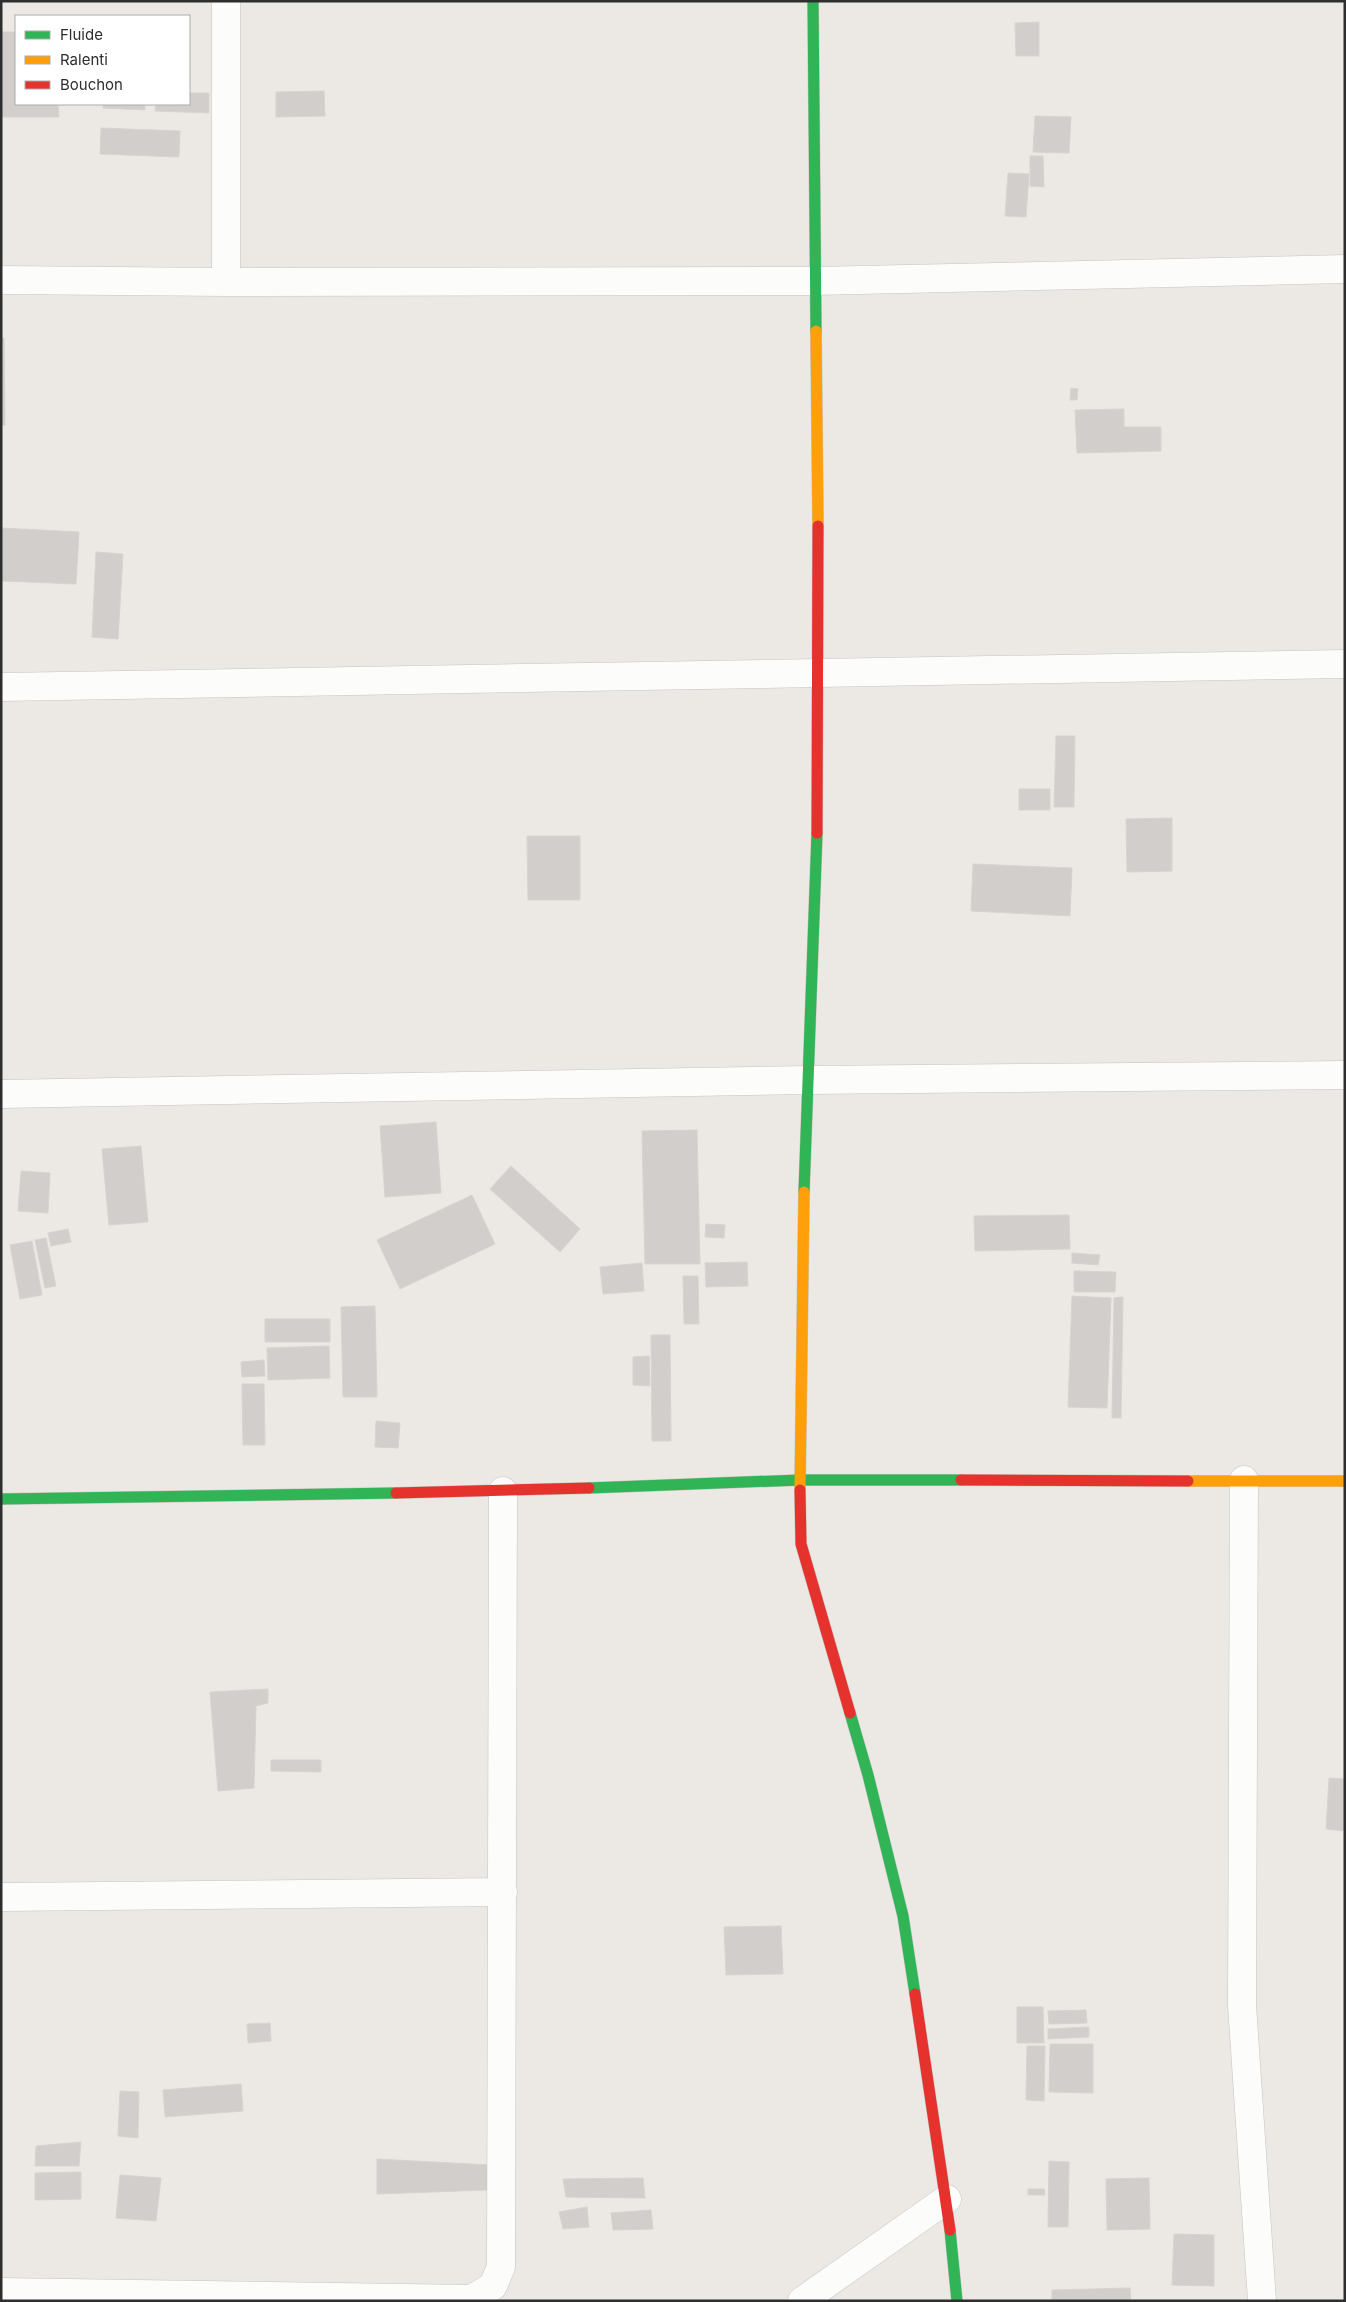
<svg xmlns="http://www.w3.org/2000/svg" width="1346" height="2302" font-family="Inter,sans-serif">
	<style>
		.building { fill: #d1cecb; stroke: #d7d4d0 }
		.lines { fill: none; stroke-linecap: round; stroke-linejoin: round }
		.street-casing { stroke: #c5c4c5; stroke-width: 29 }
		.fast-casing { stroke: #c5c4c5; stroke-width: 12 }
		.slow-casing { stroke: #c5c4c5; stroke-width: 12 }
		.jam-casing { stroke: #c5c4c5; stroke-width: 12 }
		.street { stroke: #fcfcfb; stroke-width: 28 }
		.fast { stroke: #30b455; stroke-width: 11 }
		.slow { stroke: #ff9f0a; stroke-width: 11 }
		.jam { stroke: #e5322d; stroke-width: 11 }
	</style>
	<rect width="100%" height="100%" fill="#ece8e4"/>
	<path class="building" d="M1039 22V56H1016L1015 23Z
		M1 32H16V104H58L59 117H1Z
		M324 91 325 116 276 117V92Z
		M189 93H209V113L155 111 156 104H189Z
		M103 104H145V110L103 108Z
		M1035 116 1071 117 1069 153 1033 152Z
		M101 128 180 131 179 157 100 154Z
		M1030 156H1043L1044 187 1030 186Z
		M1008 173 1029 174 1026 217 1005 216Z
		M1 338H4L5 425H1Z
		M1071 388 1078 389 1077 400H1070Z
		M1124 409V427H1161V451L1077 453 1075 410Z
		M1 528 79 532 76 584 1 581Z
		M96 552 123 554 118 639 92 637Z
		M1056 736H1075L1074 807H1054Z
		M1019 789H1050V810H1019Z
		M1172 818V871L1127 872 1126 819Z
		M527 836H580V900H528Z
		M973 864 1072 868 1070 916 971 911Z
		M436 1122 441 1193 385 1197 380 1126Z
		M697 1130 700 1264H645L642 1131Z
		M141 1146 148 1222 109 1225 102 1149Z
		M511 1166 580 1229 560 1252 490 1189Z
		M21 1171 50 1173 48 1213 18 1211Z
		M472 1195 495 1244 400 1289 377 1240Z
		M1069 1215 1070 1249 975 1251 974 1216Z
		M706 1224 725 1225 724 1238 705 1237Z
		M68 1229 71 1242 51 1246 48 1233Z
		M46 1238 56 1286 45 1288 35 1240Z
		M32 1241 42 1295 20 1299 10 1245Z
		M1072 1253 1100 1255 1098 1265 1072 1263Z
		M747 1262 748 1286 706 1287 705 1263Z
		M642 1263 644 1291 603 1294 600 1267Z
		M1074 1271 1116 1272 1115 1292H1074Z
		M683 1276H698L699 1324H684Z
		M1072 1296 1111 1298 1107 1408 1068 1407Z
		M1123 1297 1121 1418H1112L1114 1298Z
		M375 1306 377 1397H343L341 1307Z
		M265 1319H330V1342H265Z
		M651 1335H670L671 1441H652Z
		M329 1346 330 1378 268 1380 267 1348Z
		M649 1356 650 1386 633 1385V1357Z
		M264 1360 265 1376 242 1377 241 1362Z
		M242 1384H264L265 1445H243Z
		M376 1421 400 1423 398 1448 375 1447Z
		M268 1689V1703L256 1706 254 1788 218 1791 210 1692Z
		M271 1760H321V1772L271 1771Z
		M1329 1778 1345 1779V1831L1326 1829Z
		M781 1926 783 1974 726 1975 724 1927Z
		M1017 2007H1043L1044 2043H1017Z
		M1086 2010 1087 2023 1049 2024 1048 2011Z
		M270 2023 271 2041 248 2043 247 2024Z
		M1089 2027V2037L1048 2039V2029Z
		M1050 2044H1093V2093L1049 2092Z
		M1027 2046H1045L1044 2101 1026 2100Z
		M241 2084 243 2111 165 2117 163 2090Z
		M120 2091 139 2092 138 2138 118 2136Z
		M81 2142 79 2166H35L36 2146Z
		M377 2159 490 2165 487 2190 377 2194Z
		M1049 2161 1069 2162 1068 2227H1048Z
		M81 2172V2199L35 2200V2173Z
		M120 2175 161 2178 156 2221 116 2218Z
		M643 2178 645 2198 566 2197 563 2179Z
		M1149 2178 1150 2229 1107 2230 1106 2179Z
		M1028 2189H1044L1045 2195H1028Z
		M587 2207 589 2227 563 2229 559 2212Z
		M651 2210 653 2229 613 2230 611 2213Z
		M1174 2234 1214 2235V2286L1172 2285Z
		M1130 2288 1131 2301H1052V2290Z"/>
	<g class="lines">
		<defs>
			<path id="street" d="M1 280 226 282 814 281 1345 269
				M226 282V1
				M1 687 1345 664
				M1 1094 809 1080 1345 1075
				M1244 1480 1242 2005 1262 2301
				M1 1897 503 1892
				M1 2292 472 2299 493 2286 501 2267 503 1491
				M802 2301 947 2199"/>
			<path id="fast" d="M813 1 816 331
				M804 1192 817 833
				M589 1488 800 1480H961
				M1 1499 396 1493
				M850 1713 868 1775 903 1916 915 1994
				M950 2230 957 2301"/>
			<path id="slow" d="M816 331 818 526
				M1188 1481H1345
				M800 1490 804 1192"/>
			<path id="jam" d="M817 833 818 526
				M961 1480 1188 1481
				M800 1490 801 1544 850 1713
				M396 1493 589 1488
				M915 1994 950 2230"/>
		</defs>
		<use href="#street" class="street-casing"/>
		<use href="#fast" class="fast-casing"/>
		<use href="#slow" class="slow-casing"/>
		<use href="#jam" class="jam-casing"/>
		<use href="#street" class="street"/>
		<use href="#fast" class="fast"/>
		<use href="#slow" class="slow"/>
		<use href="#jam" class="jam"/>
	</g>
	<rect width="1346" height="2302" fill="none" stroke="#2e2e2e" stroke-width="5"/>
	<rect x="15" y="15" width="175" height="90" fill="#ffffff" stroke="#ababab"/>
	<rect x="25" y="31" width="25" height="8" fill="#30b455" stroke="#ababab"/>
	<text x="60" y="40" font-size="15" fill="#2e2e2e">Fluide</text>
	<rect x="25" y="56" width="25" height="8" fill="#ff9f0a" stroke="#ababab"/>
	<text x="60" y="65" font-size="15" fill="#2e2e2e">Ralenti</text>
	<rect x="25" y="81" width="25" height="8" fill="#e5322d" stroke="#ababab"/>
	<text x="60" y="90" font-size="15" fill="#2e2e2e">Bouchon</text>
</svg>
